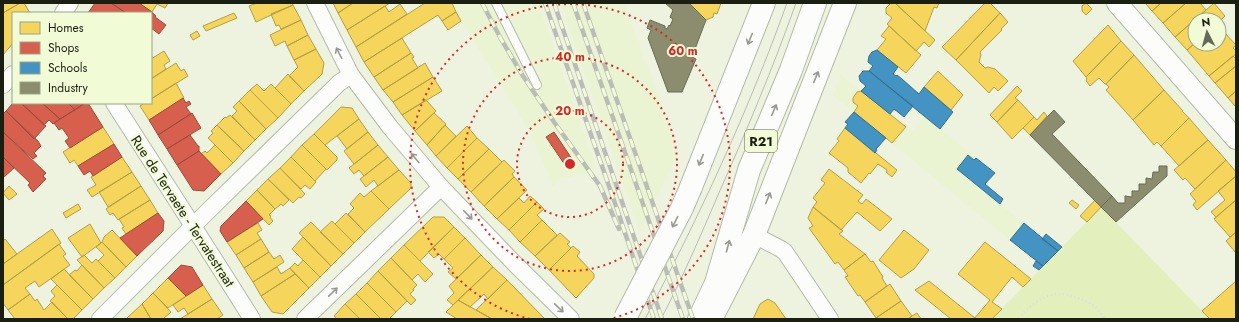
<svg xmlns="http://www.w3.org/2000/svg" width="1239" height="322" font-family="Jost,sans-serif">
	<style>
		.built { fill: #eaf4d2 }
		.green { fill: #e3efbc }
		.homes { fill: #f6d55c; stroke: #b49e46 }
		.shops { fill: #d6604d; stroke: #9e4c3b }
		.schools { fill: #4393c3; stroke: #37708e }
		.industry { fill: #8c8c6e; stroke: #6a6b52 }
		.lines { fill: none; stroke-linecap: round; stroke-linejoin: round }
		.service-casing { stroke: #b5baaa; stroke-width: 10 }
		.minor-casing { stroke: #b5baaa; stroke-width: 18 }
		.tertiary-casing { stroke: #b5baaa; stroke-width: 22 }
		.secondary-casing { stroke: #b5baaa; stroke-width: 24 }
		.primary-casing { stroke: #b5baaa; stroke-width: 24 }
		.path { stroke: #dedfd9; stroke-width: 2.5; stroke-dasharray: 1 3; stroke-linecap: butt }
		.service { stroke: #fcfdfa; stroke-width: 8 }
		.minor { stroke: #fcfdfa; stroke-width: 16 }
		.tertiary { stroke: #fcfdfa; stroke-width: 20 }
		.secondary { stroke: #fcfdfa; stroke-width: 22 }
		.primary { stroke: #fcfdfa; stroke-width: 22 }
		.tram { stroke: #babcb6; stroke-width: 1 }
		.rail-casing { stroke: #babcb6; stroke-width: 4.5 }
		.rail { stroke: #f1fbd6; stroke-width: 3; stroke-dasharray: 9; stroke-linecap: butt }
		.primary-bridge-casing { stroke: #b5baaa; stroke-width: 24; stroke-linecap: butt }
		.primary-bridge { stroke: #fcfdfa; stroke-width: 22 }
		.oneway { stroke: #979992 }
		.ring { fill: none; stroke: #d62828; stroke-width: 2; stroke-dasharray: 2 4 }
		.labels { text-anchor: middle; stroke-width: 4; stroke-linejoin: round; paint-order: stroke }
		.shield { fill: #f1fbd6; stroke: #5b614d; stroke-width: 1 }
		.shield-label { font-size: 13px; font-weight: bold; fill: #1b1f12 }
		.street-label { font-size: 14px; fill: #1b1f12; stroke: #f1fbd6 }
		.centre { fill: #d62828; stroke: #f1fbd6; stroke-width: 2 }
		.ring-label { font-size: 12px; text-anchor: middle; font-weight: bold; fill: #d62828; stroke: #f1fbd6; stroke-width: 4; stroke-linejoin: round; paint-order: stroke }
	</style>
	<rect width="100%" height="100%" fill="#edf3de"/>
	<path class="built" d="M452 3H538L596 167 584 175 561 178 553 187 531 133 478 48 461 21Z
		M560 3H624L658 95 660 103 678 154 640 232Z
		M841 75 912 132 925 116 995 173 985 184 1003 199 1000 204 1058 251 1043 266 1010 240 833 95Z"/>
	<path class="green" d="M1101 207 1210 319H992Z"/>
	<path class="homes" d="M3 3H20L3 13Z
		M20 3H24L30 13H13V43L3 55V13Z
		M139 3H168L165 8 157 4 152 12Z
		M257 3H292L293 5 256 22 249 6Z
		M333 3H353L338 13Z
		M353 3H390L347 30 338 13Z
		M425 3H452L456 12 442 21 438 15 364 62 356 47Z
		M689 3H721L717 14 714 13 713 17 706 20Z
		M891 3H895L935 40 929 47 924 42 916 51 887 24 892 18 886 13V8Z
		M895 3H939L937 8 934 7 925 31Z
		M985 3H990L1000 13 956 60 942 47Z
		M1086 3 1092 9 1086 15 1082 11V6Z
		M1145 3H1161L1152 11Z
		M1161 3H1186L1163 23 1152 11Z
		M1186 3H1200L1206 10 1175 37 1163 23Z
		M1214 3 1225 16 1219 22V20H1195V43L1187 50 1175 37Z
		M400 4 407 14 356 47 347 30 385 6 389 12Z
		M293 5 301 20 281 29 279 25 276 26 271 14Z
		M456 12 461 21 448 30 442 21Z
		M234 13 237 18 206 31 203 26Z
		M1000 13 1008 22 1001 29 1002 30 980 52 981 55 979 62 985 68 988 67 995 69 1008 81 998 91 994 87 989 93 956 60Z
		M301 20 308 35 287 46 285 41 275 46 270 35Z
		M1108 25 1121 41 1086 77 1073 61Z
		M889 26 921 55 906 73 877 50 886 39 881 36Z
		M197 31 200 36 193 40 190 35Z
		M1224 32 1236 45 1233 48 1236 51V54L1209 76 1187 50 1195 43 1219 44V36Z
		M308 35 316 49 294 60 287 46Z
		M402 38 411 53 374 77 364 62Z
		M1121 41 1134 55 1106 84H1105L1099 78 1090 86 1087 82 1086 80 1087 79 1086 77Z
		M316 49 324 63 322 74 304 91 289 76 298 67 294 60Z
		M164 51 170 61 164 65 166 69 151 79V59Z
		M411 53 414 57 412 58 418 68 383 90 374 77Z
		M1134 55 1164 90 1133 120 1106 90 1109 87 1106 84Z
		M1233 56 1236 59V66L1215 83 1209 76Z
		M176 63 181 71 184 69 188 76 151 99V79Z
		M425 63 433 77 393 102 383 90Z
		M1236 66V91L1228 98 1215 83Z
		M938 71 963 95 951 110 924 87Z
		M288 74 304 91 291 104 275 88Z
		M433 77 442 91 402 115 393 102Z
		M176 83 184 98 149 120 140 106 144 103H151V99Z
		M257 84 264 91 271 84 291 104 278 118 250 90Z
		M1017 86 1022 91 1015 98 1018 100 997 122 990 115Z
		M250 90 278 118 266 129 239 101Z
		M1164 90 1183 111H1182L1189 118 1161 146 1157 142 1154 145 1133 120Z
		M861 91 906 127 892 143 854 112 858 106 853 102V98L857 92Z
		M1236 91V107L1228 98Z
		M426 100 436 111 415 131 402 115Z
		M1018 100 1034 117 1012 139 997 122Z
		M239 101 266 129 255 140 232 116 237 111 233 107Z
		M341 107 352 108 359 119 325 145 314 134Z
		M1044 112 1047 116 1030 135 1023 128 1034 117 1037 120Z
		M434 113 446 124 427 145 415 131Z
		M230 115 255 140 244 151 217 125 225 117 226 118Z
		M1189 118 1208 140 1179 166 1161 146Z
		M359 119 368 132 347 149 337 136Z
		M217 125 244 151 233 163 208 138 213 133 211 131Z
		M445 125 456 136 436 156 427 145Z
		M467 126 477 138 447 168 436 156Z
		M103 127 114 144 78 166 74 160 70 163 63 152Z
		M845 128 897 170 892 177 886 172 887 170 878 164 870 174 869 173 861 183 848 172V168L829 153 839 141 837 139Z
		M368 132 378 145 354 164 344 151Z
		M314 134 337 157V160L327 170 302 145Z
		M477 138 489 149 458 179 447 168Z
		M1208 140 1226 160 1195 189 1185 178 1183 180 1174 170Z
		M215 145 233 163 221 174 201 154 205 151 207 153Z
		M302 145 326 169 315 181 291 157Z
		M378 145 388 157 364 176 359 170 354 174 349 168Z
		M489 149 502 162 471 192 458 179Z
		M122 157 132 172 92 197 87 190 96 185 91 177Z
		M291 157 316 182 310 189 305 185 301 189 280 168Z
		M388 157 399 170 378 186 374 180 366 187 360 179Z
		M504 160 515 171 512 174 514 177 484 206 471 192Z
		M1226 160 1236 172V176L1197 210 1193 205 1196 201 1190 194Z
		M280 168 305 194 301 198 299 197 293 203 268 179Z
		M829 169 863 195 858 201 862 204 866 199 892 219 880 231 857 212 841 230 813 207 817 202 813 198 825 183 821 180Z
		M399 170 411 183V188L389 209 371 191Z
		M132 172 141 186 108 207 99 192Z
		M1236 176V200L1216 217 1211 212 1225 200 1218 191Z
		M514 177 527 190 497 219 484 206Z
		M268 179 289 200 283 206 281 204 275 209 257 190Z
		M9 186 17 194 9 200 3 193Z
		M141 186 150 200 118 220 113 213 110 215 106 209Z
		M257 190 275 209 269 215 271 216 270 217 273 221 269 225 246 201Z
		M371 191 389 209 365 232 348 214 354 208 350 204 360 193 364 197Z
		M530 196 537 202 509 230 497 219 519 198 524 203Z
		M150 200 158 213 126 234 122 228 124 227 119 219Z
		M1072 200 1079 205 1076 209 1069 203Z
		M1095 200 1101 207 1087 222 1080 216Z
		M1236 200V232L1230 237 1214 219Z
		M537 202 544 209 537 215 542 220 520 242 509 230Z
		M78 204 81 209 66 218 63 213Z
		M813 207 843 231 839 234 865 254 844 270 838 262 835 264 809 228 813 226 808 218Z
		M346 213 365 232 354 243 335 224Z
		M433 217H444L454 227 420 261 404 245Z
		M542 220 557 235 535 256 520 242Z
		M332 221 354 243 343 254 320 232Z
		M311 222 343 254 331 266 299 233Z
		M258 223 262 230 257 233 261 239 236 255 227 242Z
		M90 224 101 243 82 257 68 238Z
		M454 227 465 238 444 259 439 254 434 258 428 252Z
		M52 229 61 243 3 285V264Z
		M112 230 137 256 126 267 102 242 104 237Z
		M904 230 929 250 914 269 901 278 879 260Z
		M1236 232V253L1226 241Z
		M560 233 570 242 567 244 571 248 549 270 535 256Z
		M303 237 331 266 320 277 292 249Z
		M465 238 481 255 456 279 448 272 453 268 444 259Z
		M5 239 17 254 3 264V241Z
		M261 239 269 252 244 268 236 255Z
		M102 242 126 267 115 278 98 261 104 255 96 247Z
		M985 242 1031 279 1023 287 1012 277 992 302 1002 309 992 319H974L990 300 958 274Z
		M59 244 66 254 63 256 70 265 39 287 35 281 25 288 30 294 8 310 3 303V285Z
		M404 245 433 274 425 282 418 274 412 280 391 258Z
		M573 246 580 252 577 256 594 274V278L576 298 549 270Z
		M269 252 274 259 280 255 284 262 253 282 244 268Z
		M865 254 871 262 873 261 883 277 882 278 887 286 865 302 860 295 858 296 845 277 848 276 844 270Z
		M84 255 92 263 96 259 115 278 104 288 77 260Z
		M481 255 493 267 453 305 447 300 454 293 449 286Z
		M391 258 417 285 413 289 414 290 410 294 416 300 411 305 378 271Z
		M303 260 320 277 309 288 290 268 295 263 298 266Z
		M82 265 104 288 93 299 69 275 75 270 77 271Z
		M277 267 281 274 290 268 295 274 261 296 253 282Z
		M493 267 507 280 488 299 484 294 470 307 458 300Z
		M64 269 93 299 82 310 51 279Z
		M378 271 407 301 396 312 367 283Z
		M295 274 309 288 283 314 272 312 261 296Z
		M168 278 186 296 168 308 153 293Z
		M507 280 545 319H492L476 310Z
		M929 281 975 318 974 319H951L915 290Z
		M1236 281V319H1210L1202 311Z
		M367 283 396 312 389 319H381L356 294Z
		M890 284 901 301 876 318 865 302Z
		M57 285 82 310 73 319H68L50 301 55 296 51 291Z
		M203 285 212 299 188 314 184 308 178 312 173 305Z
		M153 293 171 312 163 319H151L142 304Z
		M30 294 35 301 37 299 44 310 52 302 68 319H15L8 310Z
		M356 294 381 319H360L345 304Z
		M212 299 223 315 217 319H180Z
		M768 299 775 303 786 319H753L760 304 763 302Z
		M458 300 476 310 492 319H457L446 312Z
		M901 301 912 316 908 319H876V318Z
		M142 304 151 319H128L127 318Z
		M345 304 360 319H337L334 316Z
		M917 313 921 319H908L912 316Z"/>
	<path class="shops" d="M95 3H111L126 13H88Z
		M111 3H139L152 12 156 16 155 17 166 25 159 34 151 28V13H126Z
		M183 98 186 103 189 101 191 104 186 107 191 114 158 135 149 120Z
		M13 103H21L46 126 34 139 6 111Z
		M21 103H42L60 119 53 124 49 120 44 125Z
		M42 103H68L75 110 60 119Z
		M68 103H85L75 110Z
		M85 103H88L103 127 70 148 65 141 69 138 62 128 59 130 54 123Z
		M6 111 38 141 41 146 34 153 37 156 33 159 3 132V114Z
		M192 113 201 128 167 149 158 135Z
		M3 132 46 173 43 176 46 179 33 192 28 185 30 183 3 157Z
		M554 132 572 159 565 165 546 137Z
		M190 135 198 146H199V151L177 165 167 149Z
		M114 144 122 157 93 176 90 171 84 175 78 166Z
		M199 151 221 174 204 191 193 190 177 165Z
		M3 157 14 168 3 178Z
		M246 201 263 219 227 242 220 231 221 226Z
		M158 213 164 221 163 231 137 256 120 238Z
		M181 265 192 267 203 285 186 296 168 278Z"/>
	<path class="schools" d="M877 50 898 67 893 74 896 76 897 75 902 79 919 94 924 87 953 112 940 129 869 71 873 66 868 62 869 56 872 52Z
		M863 71H869L913 106 904 117 894 109 890 114 861 91 866 86 860 81 859 76Z
		M854 112 886 138 876 149 877 150 875 153 845 128 848 124 845 122Z
		M968 155 974 160 976 158 995 173 985 184 1003 199 1000 204 957 169Z
		M1024 223 1058 251 1043 266 1010 240Z
		M1046 234 1062 247 1058 251 1042 239Z
		M1036 261 1043 266 1039 270 1033 266Z"/>
	<path class="industry" d="M665 3H689L706 20 692 57 696 59 682 92H668L648 38 651 30 647 28 650 20 665 26V28L667 29 669 25 670 26 673 19 670 17 673 10Z
		M1054 110 1065 122 1052 134 1112 196 1101 207 1030 135Z
		M1159 166H1167V176L1116 222 1101 207 1112 196 1118 203H1125V196L1132 197V191H1139V184H1146V178L1152 179 1153 172H1159Z"/>
	<g class="lines">
		<defs>
			<path id="service" d="M496 3 537 85"/>
			<path id="minor" d="M315 3 351 75 390 127 441 187 516 265 571 319
				M63 13 70 3
				M3 85 13 74
				M114 103C160 175 207 247 252 319
				M754 235 781 249 785 252 830 319
				M100 319 207 212 339 83 351 75
				M305 319 441 187"/>
			<path id="tertiary" d="M1117 3 1236 139"/>
			<path id="secondary" d="M711 319 754 235 845 3"/>
			<path id="primary" d="M691 187 764 3
				M699 319 716 283 749 170 791 70 815 3"/>
		</defs>
		<use href="#service" class="service-casing"/>
		<use href="#minor" class="minor-casing"/>
		<use href="#tertiary" class="tertiary-casing"/>
		<use href="#secondary" class="secondary-casing"/>
		<use href="#primary" class="primary-casing"/>
		<path class="path" d="M1020 319C1023 312 1029 307 1035 303 1049 292 1065 292 1081 299 1086 301 1091 303 1095 307 1099 310 1102 315 1105 319"/>
		<use href="#service" class="service"/>
		<use href="#minor" class="minor"/>
		<use href="#tertiary" class="tertiary"/>
		<use href="#secondary" class="secondary"/>
		<use href="#primary" class="primary"/>
		<path class="tram" d="M645 319C699 217 748 112 787 3
			M661 319C682 279 700 237 718 195 746 132 773 68 796 3"/>
		<defs>
			<path id="rail" d="M482 3 501 39 523 76 554 122 600 186 619 229
				M545 3 617 209 654 319
				M554 3 662 319
				M573 3 683 319
				M583 3 693 319"/>
		</defs>
		<use href="#rail" class="rail-casing"/>
		<use href="#rail" class="rail"/>
		<defs>
			<path id="primary-bridge" d="M625 318 682 208 691 187"/>
		</defs>
		<use href="#primary-bridge" class="primary-bridge-casing"/>
		<use href="#primary-bridge" class="primary-bridge"/>
	</g>
	<defs><path id="oneway-shaft" d="M-6 0H5M1.5-3L5.5 0L1.5 3" fill="none" stroke-width="1.6" stroke-linecap="round" stroke-linejoin="round"/></defs>
	<g class="oneway">
		<use href="#oneway-shaft" transform="translate(750 39) rotate(112)"/>
		<use href="#oneway-shaft" transform="translate(339 53) rotate(-117)"/>
		<use href="#oneway-shaft" transform="translate(816 77) rotate(-68)"/>
		<use href="#oneway-shaft" transform="translate(774 110) rotate(-67)"/>
		<use href="#oneway-shaft" transform="translate(415 158) rotate(-130)"/>
		<use href="#oneway-shaft" transform="translate(701 160) rotate(112)"/>
		<use href="#oneway-shaft" transform="translate(768 198) rotate(-68)"/>
		<use href="#oneway-shaft" transform="translate(468 215) rotate(46)"/>
		<use href="#oneway-shaft" transform="translate(675 222) rotate(117)"/>
		<use href="#oneway-shaft" transform="translate(728 246) rotate(-75)"/>
		<use href="#oneway-shaft" transform="translate(333 292) rotate(-44)"/>
		<use href="#oneway-shaft" transform="translate(559 308) rotate(44)"/>
	</g>
	<g class="ring">
		<circle cx="570" cy="164" r="53"/>
		<circle cx="570" cy="164" r="107"/>
		<path d="M530 319A160 160 0 1 1 610 319"/>
	</g>
	<g class="labels">
		<rect class="shield" x="745" y="130" width="32" height="22" rx="3"/>
		<g class="shield-label">
			<text x="761" y="146">R21</text>
		</g>
		<g class="street-label">
			<text transform="translate(183 211) rotate(57)" y="5">Rue de Tervaete - Tervatestraat</text>
		</g>
	</g>
	<circle cx="570" cy="164" r="6" class="centre"/>
	<g class="ring-label">
		<text x="683" y="55">60 m</text>
		<text x="570" y="61">40 m</text>
		<text x="570" y="115">20 m</text>
	</g>
	<rect width="1239" height="322" fill="none" stroke="#1b1f12" stroke-width="8"/>
	<rect x="12" y="12" width="140" height="92" fill="#f1fbd6" stroke="#9ba388"/>
	<rect x="20" y="22" width="20" height="12" fill="#f6d55c" stroke="#9ba388"/>
	<text x="48" y="32" font-size="12" fill="#1b1f12">Homes</text>
	<rect x="20" y="42" width="20" height="12" fill="#d6604d" stroke="#9ba388"/>
	<text x="48" y="52" font-size="12" fill="#1b1f12">Shops</text>
	<rect x="20" y="62" width="20" height="12" fill="#4393c3" stroke="#9ba388"/>
	<text x="48" y="72" font-size="12" fill="#1b1f12">Schools</text>
	<rect x="20" y="82" width="20" height="12" fill="#8c8c6e" stroke="#9ba388"/>
	<text x="48" y="92" font-size="12" fill="#1b1f12">Industry</text>
	<g transform="translate(1207 32) rotate(354)"><circle r="19" fill="#f1fbd6" stroke="#9ba388"/>
	<path d="M0-3L7 15L0 10L-7 15Z" fill="#646959"/>
	<text y="-6" font-size="11" font-weight="bold" text-anchor="middle" fill="#1b1f12">N</text>
	</g>
</svg>
